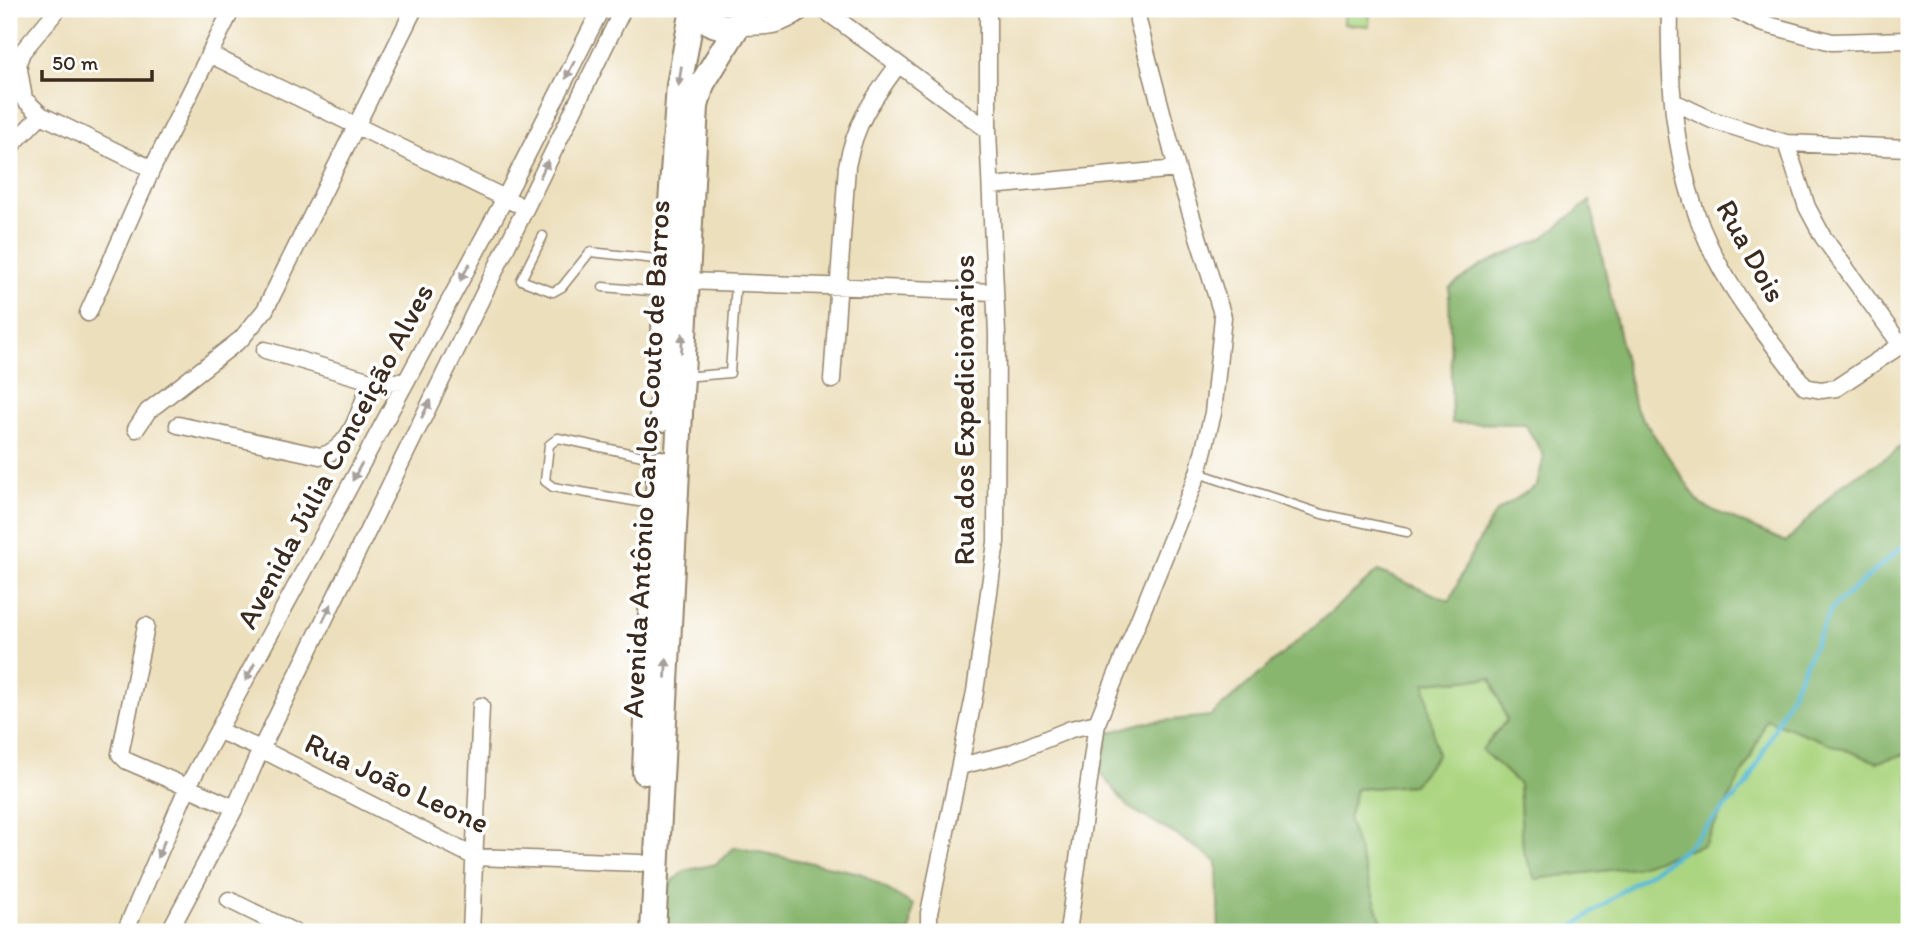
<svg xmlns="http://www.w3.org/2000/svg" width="1918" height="941" font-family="Itim,sans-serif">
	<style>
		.green { fill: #abd580; stroke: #73804f; stroke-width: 2 }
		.forest { fill: #88b66e; stroke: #627046; stroke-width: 2 }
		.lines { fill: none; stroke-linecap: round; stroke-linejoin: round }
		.stream { stroke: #56b9d5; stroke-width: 4.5 }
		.lane-casing { stroke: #94846d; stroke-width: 11 }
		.street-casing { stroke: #94846d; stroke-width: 19 }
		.primary-casing { stroke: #94846d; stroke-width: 28 }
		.path { stroke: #94846d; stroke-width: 2.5; stroke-dasharray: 2 5; stroke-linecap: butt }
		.lane { stroke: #fff; stroke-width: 8 }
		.street { stroke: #fff; stroke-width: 16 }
		.primary { stroke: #fff; stroke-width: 24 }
		.oneway { fill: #a79f9a }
		.labels { text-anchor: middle; stroke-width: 7; stroke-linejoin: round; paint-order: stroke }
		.street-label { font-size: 30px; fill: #3b2a1e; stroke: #fff }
	</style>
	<rect width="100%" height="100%" fill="#fff"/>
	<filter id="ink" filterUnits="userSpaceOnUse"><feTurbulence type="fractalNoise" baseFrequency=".0143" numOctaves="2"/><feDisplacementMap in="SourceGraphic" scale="14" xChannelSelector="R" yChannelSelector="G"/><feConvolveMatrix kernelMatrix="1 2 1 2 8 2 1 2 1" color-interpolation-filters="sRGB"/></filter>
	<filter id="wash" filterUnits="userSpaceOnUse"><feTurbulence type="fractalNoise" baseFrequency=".00686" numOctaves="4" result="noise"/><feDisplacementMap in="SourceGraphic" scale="28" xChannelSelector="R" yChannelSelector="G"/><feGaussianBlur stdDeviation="1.57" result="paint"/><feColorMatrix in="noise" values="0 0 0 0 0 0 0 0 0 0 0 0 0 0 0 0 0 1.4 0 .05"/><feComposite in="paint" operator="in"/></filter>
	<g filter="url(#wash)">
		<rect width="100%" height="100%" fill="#ecdfbc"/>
		<path class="green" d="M1345 9H1370L1369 26 1344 24Z
			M1491 678 1507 720 1482 750 1519 784 1523 849 1535 879 1635 867 1704 845 1750 759 1766 719 1877 762 1909 753V932H1385L1348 819 1356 789 1413 785 1424 683Z"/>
		<path class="forest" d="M1590 201 1635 407 1701 505 1786 542 1841 485 1892 454 1909 440V753L1877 762 1766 719 1750 759 1704 845 1635 867 1535 879 1523 849 1519 784 1482 750 1507 720 1491 678 1425 683 1437 756 1413 785 1356 789 1348 819 1385 932H1219L1217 862 1183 839 1128 807 1100 772 1108 733 1142 723 1211 716 1378 571 1450 601 1468 560 1496 512 1537 485 1544 456 1525 424 1452 423 1449 288 1482 265 1543 238Z
			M735 847 860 873 913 905 910 932H662L664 889 684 871 716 864Z"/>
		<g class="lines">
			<path class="stream" d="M1566 932 1619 893 1684 850 1748 784 1832 608 1909 541"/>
		</g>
	</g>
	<g filter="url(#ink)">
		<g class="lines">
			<defs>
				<path id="lane" d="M543 236 521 280 553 292 562 287 590 252 665 260
					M603 287 662 292
					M684 377 730 373 736 282
					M1198 473 1322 514 1407 532
					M656 505 553 487 545 481 549 445 558 438 657 459"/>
				<path id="street" d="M58 9 22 52 18 63 24 99 41 115 152 169
					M823 9 988 130
					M1670 9C1668 94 1676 182 1716 259 1740 305 1775 346 1805 387L1821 390 1836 388 1901 345 1909 338
					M1734 9 1761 23 1832 42 1909 40
					M737 27C766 27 780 28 804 9
					M209 54 515 203
					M1674 102 1712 120 1786 143 1909 148
					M1786 143 1807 207 1823 237 1901 345
					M9 148 41 115
					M991 186 1177 169
					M686 281 995 292
					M88 313 152 169 232 9
					M265 350 371 381 405 382
					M832 380 847 166C856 121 871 102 898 65
					M178 425 320 456C352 450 360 407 371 381
					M136 429 148 411 241 339 265 310 414 9
					M146 626 120 754 127 761 235 808
					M219 731 261 749 475 857 641 863
					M960 766 1009 754 1071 729 1097 723
					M229 900 294 932
					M125 932 188 786 505 198 601 9
					M169 932 235 808 261 749 623 9
					M471 932 481 706
					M929 932V913L975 692 996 542 997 334 988 130V9
					M1068 932 1097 723 1198 473 1213 413 1223 317 1177 169 1138 21V9"/>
				<path id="primary" d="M699 9C706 26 720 27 737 27
					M662 419 665 293 679 85 693 9
					M645 772 653 565 660 463
					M653 932 696 106 702 84 737 27 758 9"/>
			</defs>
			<use href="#lane" class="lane-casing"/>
			<use href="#street" class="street-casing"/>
			<use href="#primary" class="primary-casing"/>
			<path class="path" d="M9 30 18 35"/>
			<use href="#lane" class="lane"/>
			<use href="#street" class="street"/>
			<use href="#primary" class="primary"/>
		</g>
		<defs><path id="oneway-solid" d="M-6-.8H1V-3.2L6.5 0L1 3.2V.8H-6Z" transform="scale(1.75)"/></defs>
		<g class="oneway">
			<use href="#oneway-solid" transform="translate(570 70) rotate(117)"/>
			<use href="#oneway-solid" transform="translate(680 76) rotate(98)"/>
			<use href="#oneway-solid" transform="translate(544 169) rotate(-64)"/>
			<use href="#oneway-solid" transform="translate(465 272) rotate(119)"/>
			<use href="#oneway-solid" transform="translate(682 343) rotate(-87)"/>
			<use href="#oneway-solid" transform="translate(426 409) rotate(-64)"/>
			<use href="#oneway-solid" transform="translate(357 472) rotate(118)"/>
			<use href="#oneway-solid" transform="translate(327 613) rotate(-64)"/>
			<use href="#oneway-solid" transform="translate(666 668) rotate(-87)"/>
			<use href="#oneway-solid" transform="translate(250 672) rotate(118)"/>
			<use href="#oneway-solid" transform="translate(161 849) rotate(113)"/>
		</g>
	</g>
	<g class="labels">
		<g class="street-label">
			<text transform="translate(1751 251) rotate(61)" y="10">Rua Dois</text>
			<text transform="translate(964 410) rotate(-90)" y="10">Rua dos Expedicionários</text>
			<text transform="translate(335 456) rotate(-62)" y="10">Avenida Júlia Conceição Alves</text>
			<text transform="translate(646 459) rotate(-87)" y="10">Avenida Antônio Carlos Couto de Barros</text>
			<text transform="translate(397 783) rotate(25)" y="10">Rua João Leone</text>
		</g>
	</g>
	<rect width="1918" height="941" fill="none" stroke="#fff" stroke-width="35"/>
	<path d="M42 70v10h110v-10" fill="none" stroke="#3b2a1e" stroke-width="3.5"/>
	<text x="52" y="70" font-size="21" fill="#3b2a1e" stroke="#ffffff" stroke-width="5" paint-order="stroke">50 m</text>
</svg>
